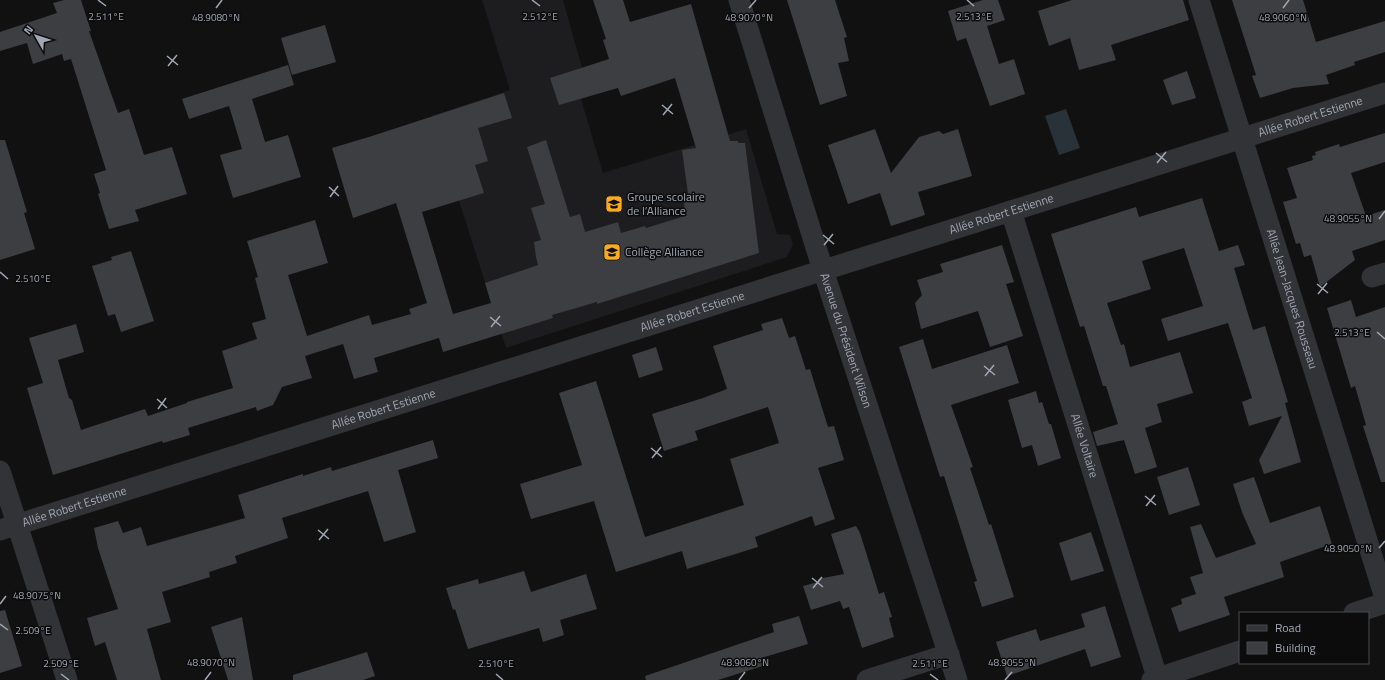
<svg xmlns="http://www.w3.org/2000/svg" width="1385" height="680" font-family="'Titillium Web',sans-serif">
	<style>
		.built { fill: #1d1d1f }
		.water { fill: #293238 }
		.building { fill: #3d3e42 }
		.lines { fill: none; stroke-linecap: round; stroke-linejoin: round }
		.minor { stroke: #323337; stroke-width: 21 }
		.ticks { fill: none; stroke: #a1a7b4; stroke-width: 1.5 }
		.labels { text-anchor: middle; stroke-width: 3; stroke-linejoin: round; paint-order: stroke }
		.street-label { font-size: 12px; fill: #a1a7b4; stroke: #0c0c0d }
		.poi-label { font-size: 12px; fill: #a1a7b4; stroke: #0c0c0d; text-anchor: start }
		.ticks-label { font-size: 10px; text-anchor: middle; fill: #a1a7b4; stroke: #0c0c0d; stroke-width: 3; stroke-linejoin: round; paint-order: stroke }
	</style>
	<rect width="100%" height="100%" fill="#111112"/>
	<path class="built" d="M482 0H563L590 96 581 99 603 173 746 129 777 234 790 235 793 244 787 257 506 348 432 116 510 90Z"/>
	<path class="water" d="M1066 109 1080 148 1059 155 1045 116Z"/>
	<path class="building" d="M64 0H81L91 31H89L118 113 129 109 144 155 172 147 187 194 135 210 139 221 109 229 98 194 100 193 94 174 106 170 71 59 64 61 62 54 33 64 27 43 0 51V32L57 13 53 3Z
		M593 0H623L630 22 691 4 730 141H738V143H745L759 253 597 304V302L552 315 553 318 443 352 439 338 374 358 378 372 354 379 343 344 305 356 312 378 282 387 273 405 257 411 256 407 188 428 190 435 163 443 162 441 53 475 27 388 43 383 29 338 76 324 84 352 58 360 69 398 72 400 81 430 145 409 148 416 187 403V402L233 388 222 351 257 339 252 323 266 319 255 278 258 277 247 241 315 220 328 263 288 275 307 336 369 315 372 325 411 314 409 309 427 303 396 203 353 218 332 148 372 136 504 93 512 118 478 128 488 161 475 165 484 193 422 212 453 314 491 303 485 283 538 265 536 257 534 242 541 240 531 208 545 204 527 147 546 140 570 217 580 214 585 232 618 222 621 233 645 226 646 228 685 216 684 202 689 201 682 150 696 148 675 78 621 96 618 88 559 105 550 78 609 59 603 40 606 39Z
		M787 0H835L847 37 844 38 849 61 838 63 847 96 820 105Z
		M983 0H998L1005 20 987 26 999 64 1014 59 1025 94 990 106 966 38 957 41 948 11Z
		M1072 0H1183L1189 20 1111 45 1116 60 1079 70 1070 38 1049 46 1038 11Z
		M1232 0H1303L1316 42 1385 21V52L1354 62 1355 65 1326 75 1329 84 1293 88 1260 98 1252 76 1256 75Z
		M325 25 336 62 292 75 281 38Z
		M288 65 294 85 252 99 265 142 288 135 301 177 233 198 220 155 242 149 229 106 189 119 182 99Z
		M1187 71 1196 98 1172 105 1163 80Z
		M875 129 891 173 919 137 939 131 943 134 958 129 972 176 918 192 925 215 891 226 880 193 848 204 828 145Z
		M1385 133V162L1351 173 1366 216 1385 210V240L1352 251 1355 260 1320 287 1311 255 1304 257 1300 243 1296 244 1283 202 1297 198 1287 168 1313 160 1312 156 1316 155 1315 152 1339 144 1340 147Z
		M0 140H5L27 212 24 213 35 249 0 260Z
		M1202 198 1219 251 1238 245 1245 265 1234 268 1253 330 1265 326 1288 402 1285 403 1301 462 1264 474 1259 460 1282 416 1249 426 1242 402 1252 398 1228 323 1168 341 1161 319 1203 306 1184 248 1142 261 1151 289 1107 303 1121 345 1124 344 1130 367 1180 352 1193 393 1157 404 1162 422 1145 428 1157 467 1135 474 1124 440 1097 446 1093 432 1118 424 1106 386H1103L1084 326 1080 327 1051 234 1136 207 1139 217Z
		M1002 245 1014 282 1006 284 1023 336 990 347 978 311 921 329 915 303 922 295 917 280 943 272 940 264Z
		M131 251 154 321 121 332 115 314 108 316 92 266 112 260 111 257Z
		M1351 300 1356 317 1385 307V482H1381L1363 426 1366 425 1355 386 1351 388 1327 308Z
		M782 318 789 338 795 336 806 370 810 369 828 427 834 426 844 460 818 468 835 519 815 526 812 516 755 537 758 547 687 569 682 551 616 572 594 501 531 519 520 484 582 465 559 393 596 381 645 537 744 505 730 459 779 443 768 407 695 431 698 440 664 451 652 414 703 398 727 389 713 346 763 330 761 324Z
		M923 339 932 369 1007 345 1019 383 951 405 973 467 970 468 989 525 991 524 1014 597 982 607 974 582 977 581 944 476 940 477 899 347Z
		M656 347 663 370 639 378 632 355Z
		M1036 391 1039 403 1042 402 1049 424H1051L1061 458 1038 466 1032 445 1022 448 1008 400Z
		M433 440 438 458 398 470 416 532 384 542 368 491 282 518 288 538 235 556 237 563 209 572 210 577 162 592 171 622 147 629 161 680H117L105 642 95 646 87 618 118 609 98 548 94 528 118 521 123 533 141 527 147 546 245 518 238 495 303 474V476L331 467 332 471Z
		M1188 467 1200 505 1169 515 1157 477Z
		M1254 477 1270 523 1320 506 1332 544 1280 562 1284 577 1224 597 1230 615 1179 632 1171 608 1182 604 1181 599 1196 594 1190 577 1203 573 1190 527 1201 524 1216 558 1256 544 1242 512 1233 484Z
		M856 526 860 533 879 594 884 592 892 617 889 618 894 637 862 648 849 607 843 609 840 601 811 610 803 586 818 582V579L844 574 831 534Z
		M1091 532 1104 571 1071 581 1059 543Z
		M524 571 531 592 586 574 597 609 560 620 564 635 543 642 539 628 468 649 455 609 453 610 446 588 478 579 479 584Z
		M1105 606 1121 657 1091 667 1085 649 1007 676 996 642 1036 629 1040 641 1085 627 1081 614Z
		M5 610 22 666 0 673V611Z
		M799 616 808 644 761 658 763 666 718 680H646L645 676 774 632 772 624Z
		M242 617 253 680H228L211 627Z
		M367 652 375 676 363 680H293V675Z"/>
	<g class="lines">
		<g class="minor">
			<path id="s1" d="M739 0 823 270 957 680"/>
			<path id="s2" d="M1199 0 1385 598"/>
			<path id="s3" d="M1011 211 1158 680"/>
			<path d="M1372 277 1385 273"/>
			<path d="M0 471 67 680"/>
			<path id="s4" d="M0 530 1385 93"/>
			<path d="M1354 613 1385 603"/>
			<path d="M867 680 949 654"/>
			<path d="M1152 680 1240 651"/>
		</g>
	</g>
	<path class="ticks" d="M98 0 106 6M532 0 540 6M967 0 974 6M216 8 222 0M749 8 756 0M1283 8 1289 0M167 56 178 65M168 66 177 55M662 105 673 114M663 115 672 104M1156 153 1167 162M1157 163 1166 152M329 187 339 196M330 197 338 186M1379 219 1385 211M823 235 834 244M824 245 833 234M0 272 8 279M1317 284 1328 293M1318 294 1327 283M490 317 501 326M491 327 500 316M1377 332 1385 339M984 366 995 375M985 376 994 365M157 399 167 408M158 409 166 398M651 448 662 457M652 458 661 447M1145 496 1156 505M1146 506 1155 495M318 530 329 539M319 540 328 529M1379 548 1385 541M812 578 823 587M813 588 822 577M0 604 6 596M0 624 8 630M61 674 69 680M496 674 503 680M930 674 938 680M205 680 211 672M739 680 745 672M1005 680 1012 672"/>
	<defs>
		<symbol id="school-square" viewBox="-11 -11 22 22"><rect x="-9" y="-9" width="18" height="18" rx="4" fill="#f9ab22" stroke="#0c0c0d"/><path d="M0-5L7-2L0 1L-7-2ZM-4 1L0 2.5L4 1V4Q0 6-4 4Z" fill="#111"/></symbol>
	</defs>
	<g fill-rule="evenodd">
		<use href="#school-square" x="604" y="194" width="20" height="20"/>
		<use href="#school-square" x="602" y="242" width="20" height="20"/>
	</g>
	<g class="labels">
		<g class="street-label">
			<text dy="4" stroke="none"><textPath href="#s4" startOffset="1374">Allée Robert Estienne</textPath></text>
			<text dy="4" stroke="none"><textPath href="#s4" startOffset="1050">Allée Robert Estienne</textPath></text>
			<text dy="4" stroke="none"><textPath href="#s2" startOffset="313">Allée Jean-Jacques Rousseau</textPath></text>
			<text dy="4" stroke="none"><textPath href="#s4" startOffset="726">Allée Robert Estienne</textPath></text>
			<text dy="4" stroke="none"><textPath href="#s1" startOffset="357">Avenue du Président Wilson</textPath></text>
			<text dy="4" stroke="none"><textPath href="#s4" startOffset="402">Allée Robert Estienne</textPath></text>
			<text dy="4" stroke="none"><textPath href="#s3" startOffset="246">Allée Voltaire</textPath></text>
			<text dy="4" stroke="none"><textPath href="#s4" startOffset="78">Allée Robert Estienne</textPath></text>
		</g>
		<g class="poi-label">
			<text x="627" y="201">Groupe scolaire<tspan x="627" dy="14">de l’Alliance</tspan></text>
			<text x="625" y="256">Collège Alliance</text>
		</g>
	</g>
	<g class="ticks-label">
		<text x="106" y="20">2.511°E</text>
		<text x="540" y="20">2.512°E</text>
		<text x="974" y="20">2.513°E</text>
		<text x="216" y="21">48.9080°N</text>
		<text x="749" y="21">48.9070°N</text>
		<text x="1283" y="21">48.9060°N</text>
		<text x="1348" y="222">48.9055°N</text>
		<text x="33" y="282">2.510°E</text>
		<text x="1352" y="336">2.513°E</text>
		<text x="1348" y="552">48.9050°N</text>
		<text x="37" y="599">48.9075°N</text>
		<text x="33" y="634">2.509°E</text>
		<text x="211" y="666">48.9070°N</text>
		<text x="745" y="666">48.9060°N</text>
		<text x="1012" y="666">48.9055°N</text>
		<text x="61" y="667">2.509°E</text>
		<text x="496" y="667">2.510°E</text>
		<text x="930" y="667">2.511°E</text>
	</g>
	<rect x="1239" y="612" width="130" height="52" fill="#0c0c0d" stroke="#484a50"/>
	<rect x="1247" y="625" width="20" height="6" fill="#323337" stroke="#484a50"/>
	<text x="1275" y="632" font-size="12" fill="#a1a7b4">Road</text>
	<rect x="1247" y="642" width="20" height="12" fill="#3d3e42" stroke="#484a50"/>
	<text x="1275" y="652" font-size="12" fill="#a1a7b4">Building</text>
	<g transform="translate(36 36) rotate(309)" stroke="#0c0c0d" stroke-width="3" paint-order="stroke">
	<path d="M0-3L7 15L0 10L-7 15Z" fill="#a1a7b4"/>
	<text y="-6" font-size="11" font-weight="bold" text-anchor="middle" fill="#a1a7b4">N</text>
	</g>
</svg>
